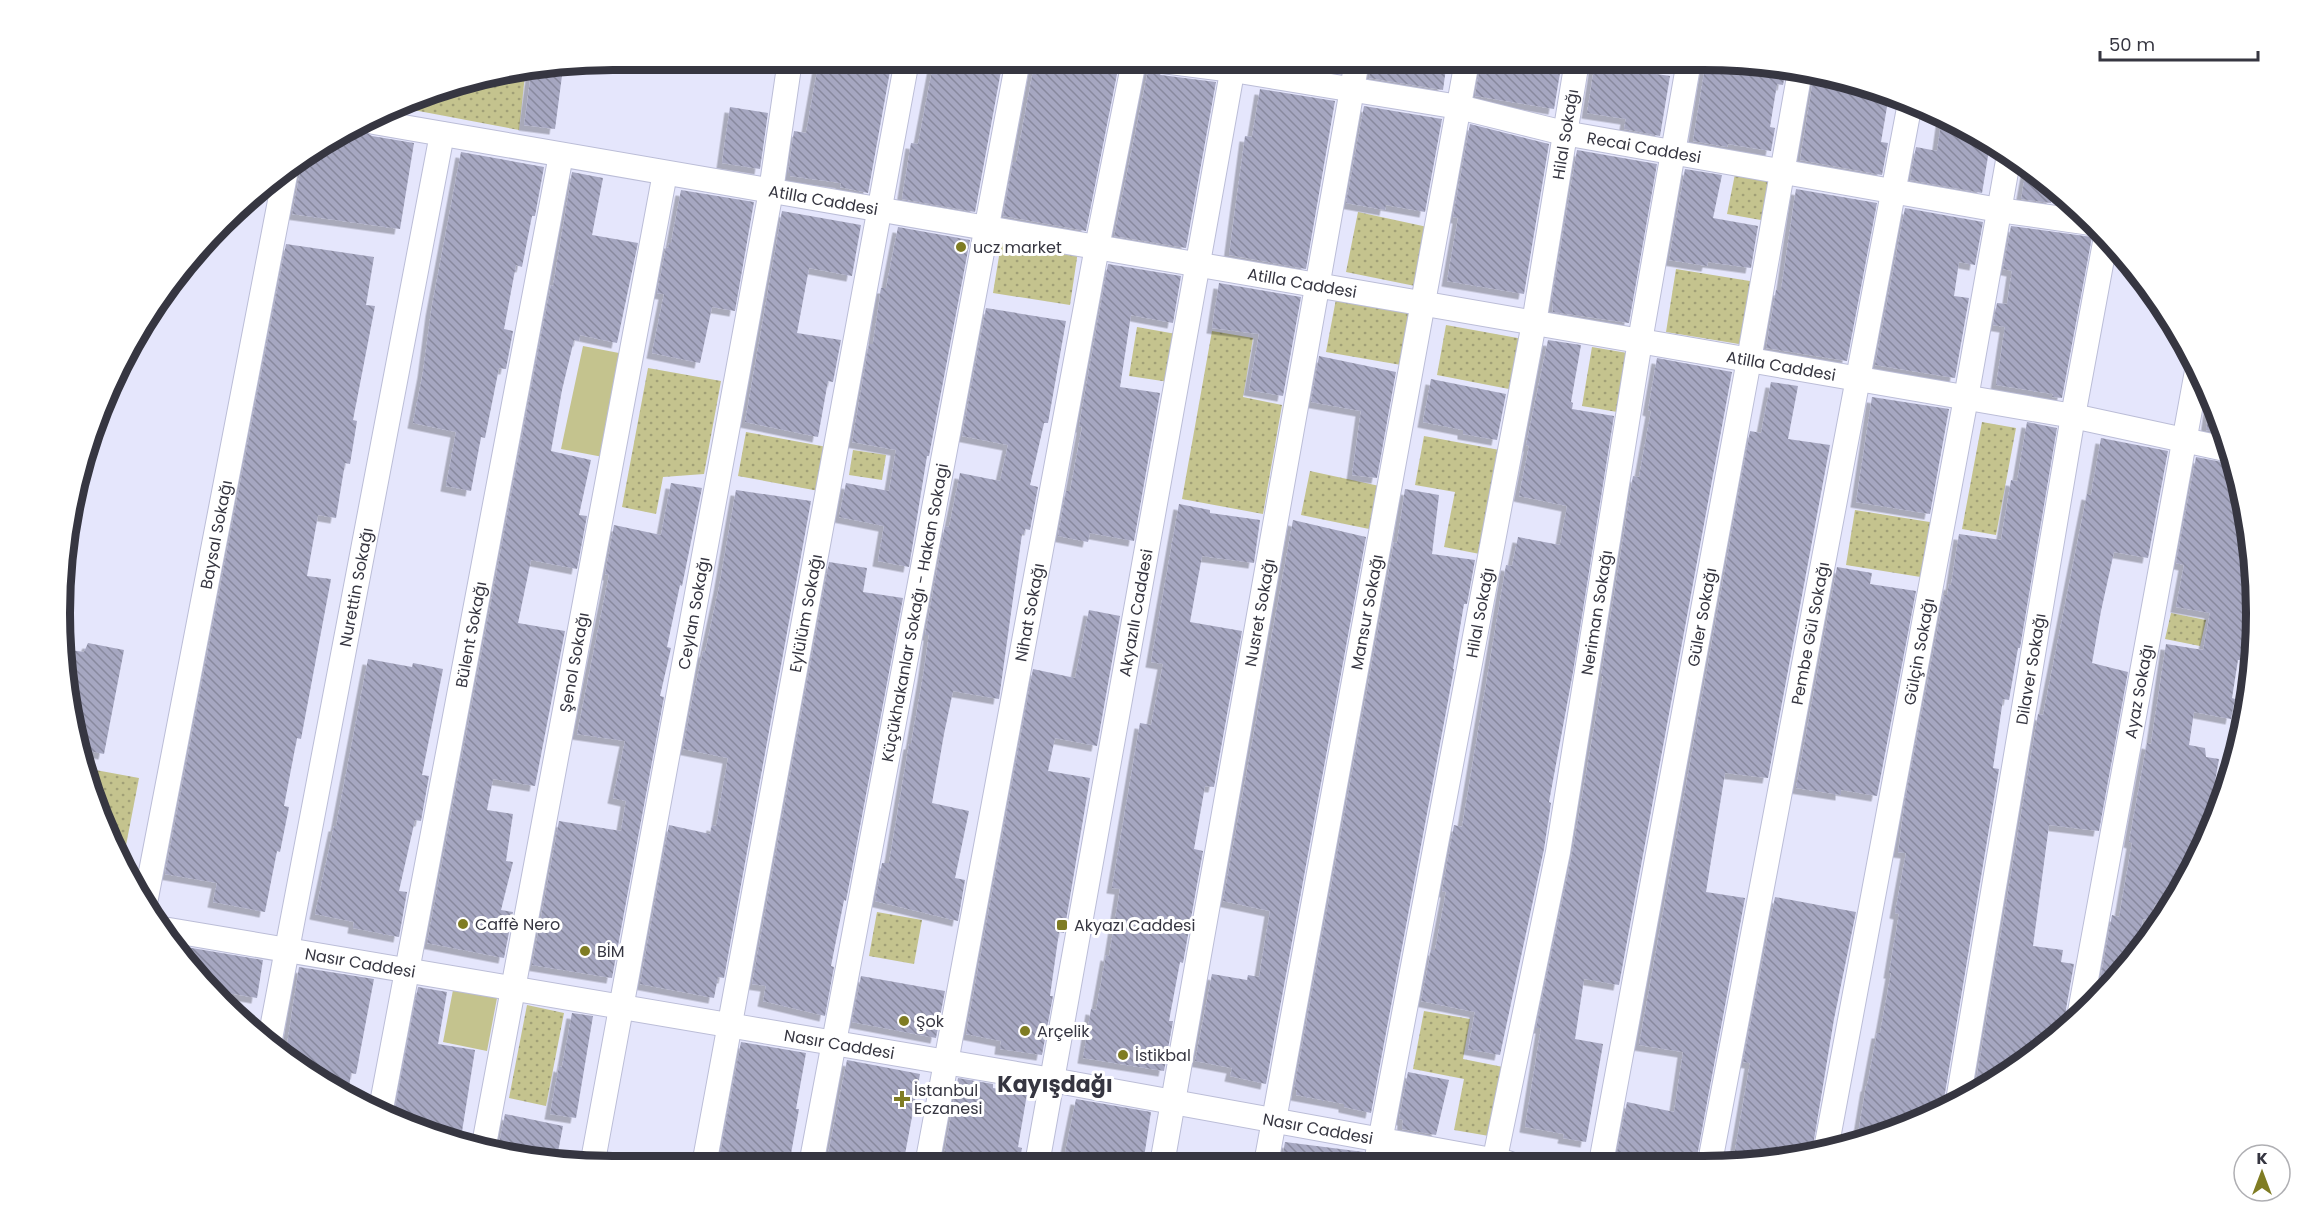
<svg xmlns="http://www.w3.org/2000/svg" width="2316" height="1227" font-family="Poppins,sans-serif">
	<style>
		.grass { fill: url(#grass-dots) }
		.park { fill: #c4c38e }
		.building { fill: url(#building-back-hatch); filter: url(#shadow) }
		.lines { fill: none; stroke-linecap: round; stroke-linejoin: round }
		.minor-casing { stroke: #bbbdd7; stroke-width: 26 }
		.minor { stroke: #fff; stroke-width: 24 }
		.poi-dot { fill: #7f7c23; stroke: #fff; stroke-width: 2 }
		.labels { text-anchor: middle; stroke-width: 6; stroke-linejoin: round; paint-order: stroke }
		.street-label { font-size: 16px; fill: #363641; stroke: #fff }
		.poi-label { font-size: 16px; fill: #363641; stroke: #fff; text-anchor: start }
		.district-label { font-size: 22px; font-weight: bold; fill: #363641; stroke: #fff }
		.rim { fill: none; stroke: #363641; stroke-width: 8 }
	</style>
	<defs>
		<pattern id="grass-dots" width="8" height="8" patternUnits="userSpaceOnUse" patternTransform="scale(1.5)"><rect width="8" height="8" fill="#c4c38e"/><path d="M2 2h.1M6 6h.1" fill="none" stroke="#a09f76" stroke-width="1.8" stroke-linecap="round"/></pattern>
		<pattern id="building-back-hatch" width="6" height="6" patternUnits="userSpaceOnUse" patternTransform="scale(1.5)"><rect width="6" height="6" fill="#a6a7c1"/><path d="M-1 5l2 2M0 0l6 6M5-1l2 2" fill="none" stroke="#88899e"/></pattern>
		<filter id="shadow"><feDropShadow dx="-5.5" dy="5.5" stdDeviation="0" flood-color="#0004"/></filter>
	</defs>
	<rect width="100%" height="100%" fill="#e5e6fc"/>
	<path class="grass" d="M525 75 519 130 408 109 409 103 435 89Z
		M1735 174 1779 183 1772 222 1727 214Z
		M1358 212 1432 228 1420 287 1346 272Z
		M1002 238 1078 251 1070 305 993 293Z
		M1676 269 1762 283 1751 346 1666 332Z
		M1336 299 1416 313 1407 366 1326 352Z
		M1446 325 1523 339 1514 390 1437 375Z
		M1137 327 1176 334 1169 382 1129 376Z
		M1212 331 1253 338 1243 397 1282 405 1263 514 1182 499Z
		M1592 347 1639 355 1629 414 1582 406Z
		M648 368 721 381 704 474 663 477 656 514 622 507Z
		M1982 422 2016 428 1996 535 1962 529Z
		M746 432 827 447 819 491 738 476Z
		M1424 436 1505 451 1485 555 1444 547 1455 492 1415 485Z
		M853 450 886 455 882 480 849 475Z
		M1310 471 1384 487 1374 530 1301 515Z
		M1855 510 1942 524 1933 579 1846 565Z
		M2171 613 2206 620 2200 646 2165 639Z
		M90 769 139 778 122 866 117 858Z
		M877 912 922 920 914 964 869 956Z
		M527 1005 564 1013 546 1106 509 1098Z
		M1424 1011 1470 1019 1463 1059 1508 1068 1495 1137 1454 1130 1464 1079 1413 1069Z"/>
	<path class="park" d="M583 346 624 354 603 457 561 449Z
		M453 990 497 998 487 1051 443 1042Z"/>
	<path class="building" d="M819 60H892L868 193 840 187 841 183 790 176V173H788L794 131 806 133Z
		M934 60H1003L975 212 902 199 911 143 918 144Z
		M1035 60 1100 61 1119 64 1086 231 1003 216 1013 162H1016Z
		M1264 61H1323L1322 70Z
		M1371 61H1447L1443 90 1369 78Z
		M1481 61H1562L1554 109 1475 96Z
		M1706 61H1738L1786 69 1783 85 1777 84 1770 127 1775 128 1771 151 1728 144 1727 147 1693 141Z
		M1595 62 1630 67 1629 70 1670 76 1660 136 1624 129 1626 119 1587 113Z
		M1149 66 1161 75 1216 82 1186 248 1114 236Z
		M563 68 555 129 524 125 531 74Z
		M1814 74 1846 79 1889 95 1881 142 1888 143 1882 175 1800 160Z
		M1260 89 1335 101 1306 269 1229 255 1245 136 1252 137Z
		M1364 106 1442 119 1425 212 1386 205 1385 210 1346 203Z
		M730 107 768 113 760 169 722 163Z
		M1942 115 1990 144 1982 193 1910 180 1916 147 1937 151Z
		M1470 124 1549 144 1524 294 1447 281 1458 218 1453 217Z
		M361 129 372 136 414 143 400 229 292 214 300 173 298 163Z
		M1577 150 1657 164 1629 323 1553 312 1552 299Z
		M461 152 544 167 535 216H532L522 267 516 265 504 329 513 331 506 369 499 368 485 438 481 437 471 491 446 486 456 432 413 423 423 372 431 311Z
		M2027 166 2040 175 2054 188 2051 203 2021 199Z
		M1685 169 1722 175 1713 218 1758 226 1751 268 1708 262 1707 266 1669 260Z
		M572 172 603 178 592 235 638 243 617 343 580 335 579 341 574 340 562 390 551 451 591 460 579 515 587 516 577 569 531 560 518 623 565 631 535 786 493 779 487 810 513 814 506 861 513 862 501 910 513 912 504 958 427 943 541 336 551 285 553 286Z
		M1796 189 1877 203 1847 361 1766 348 1776 290H1781Z
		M681 190 754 202 735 311 712 307 700 363 652 353 664 294 657 293 666 247 668 248 669 243H671Z
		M1905 208 1983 222 1975 265 1959 262 1954 296 1969 298 1955 378 1875 365Z
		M782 211 861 225 852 276 809 268 797 333 841 340 833 382 828 381 818 437 745 422Z
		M2011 226 2092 237 2062 398 2052 397 2053 394 1996 385 2005 327 1993 325 1997 303 2007 304 2012 271 2003 269Z
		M898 227 970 240 929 456H927L909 567 878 561 884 526 839 517 846 483 889 491 896 450 852 442 869 344H873L881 288H886Z
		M286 244 374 257 366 305 375 306 353 420 357 421 350 464 345 463 336 518 318 515 307 576 331 579 301 739 297 738 284 806 289 807 280 852 277 851 265 912 213 902 217 883 165 874Z
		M1108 264 1181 276 1173 323 1131 315 1120 387 1160 393 1134 541 1090 533 1088 542 1058 536 1066 491H1070L1082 427 1079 426 1083 403Z
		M1219 283 1301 297 1283 396 1249 390 1259 334 1212 328Z
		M986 308 1066 321 1048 423H1044L1030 485 1038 487 1030 530 1025 529 1024 534H1022L999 699 953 691 944 734 932 803 969 811 955 878 965 880 958 921 875 901 882 863H889L909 744H911L923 676 929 635H925L945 526 949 527 960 473 1000 481 1008 445 962 436Z
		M1548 340 1581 345 1571 402 1573 403 1572 409 1614 416 1573 672 1549 802 1551 803 1544 849 1500 1055 1468 1049 1475 1012 1421 1001 1431 950H1435L1446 892 1442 891 1454 825 1462 827 1506 565 1512 566 1518 537 1560 545 1567 506 1519 496 1529 446 1526 445Z
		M1319 356 1396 372 1377 478 1352 475 1361 411 1311 402Z
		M1657 358 1732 372 1619 985 1584 979 1575 1039 1603 1044 1586 1142 1563 1138 1564 1134 1525 1127 1541 1028H1536L1572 854 1603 676H1601L1633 476 1639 477 1651 411 1648 410Z
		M1431 379 1506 394 1497 440 1463 434V430L1423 422Z
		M1771 382 1798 386 1788 439 1830 445 1768 778 1725 773 1706 892 1745 898 1696 1162 1669 1163 1617 1152 1627 1102 1674 1112 1683 1052 1639 1045 1750 431 1761 433Z
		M1872 397 1949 409 1930 514 1856 502Z
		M2210 400 2216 412 2226 435 2206 430Z
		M2027 422 2057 428 2020 648H2018L2009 700 2003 699 1993 768 1999 769 1944 1099 1946 1108 1914 1125 1857 1140 1866 1086H1867L1877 1033H1880L1891 973H1889L1899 914 1895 913 1906 853 1898 852 1905 801 1944 595H1947L1949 584 1951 585 1959 534 2001 540 2011 480 2017 481Z
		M2101 438 2168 451 2148 558 2114 552 2101 611 2092 663 2128 672 2099 831 2049 825 2033 946 2063 950 2061 962 2074 964 2066 1009 2070 1021 2010 1074 1974 1093 2038 714 2043 715 2087 494 2091 495Z
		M2196 457 2233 464 2251 542 2253 592 2240 660H2238L2232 698 2235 699 2231 719 2194 712 2189 745 2205 748 2206 757 2219 759 2210 809 2217 810 2199 859 2167 906 2155 904 2150 920 2143 919 2137 951 2118 979 2097 997 2112 915 2119 917 2132 843 2129 842 2147 743 2151 744 2166 644 2203 650 2210 613 2176 607 2184 565 2176 563Z
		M671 483 702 488 682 586 680 585 667 647 671 648 660 696 664 697 612 978 532 965 559 821 621 831 626 801 613 798 625 741 577 734 609 575 605 574 614 525 661 535Z
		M1405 489 1439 495 1432 554 1475 560 1467 604H1464L1453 669H1454L1371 1113 1344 1107V1104L1296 1095 1297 1090H1294L1394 542 1397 543Z
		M736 490 811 501 724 978 718 977 714 998 640 984 669 825 710 834 712 825 716 826 728 758 683 749 692 701 703 651 705 652 719 587Z
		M1179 504 1210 510V513L1260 520 1254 563 1202 556 1190 622 1242 631 1214 787 1205 786 1194 849 1203 851 1183 963 1180 962 1169 1021H1173L1164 1071 1083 1058 1091 1009 1096 1010 1106 955 1109 956 1120 889 1112 888 1140 723 1151 725 1163 664 1151 662Z
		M1293 520 1366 537 1266 1084 1230 1076 1232 1068 1195 1061 1212 974 1247 980 1248 975 1259 977 1270 911 1223 901Z
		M829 562 867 568 863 592 903 598 846 901 844 900 831 966 834 967 825 1016 763 1001 766 986 752 984Z
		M1837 567 1872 573 1870 584 1916 591 1877 796 1841 790V795L1796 788Z
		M1089 610 1120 616 1097 746 1055 738 1048 771 1090 778 1064 933 1059 932 1050 996H1053L1042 1055 1000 1049 1001 1041 966 1034 1033 669 1075 678Z
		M88 643 124 650 104 754 84 750 65 685 63 649 84 652Z
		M368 659 412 667 413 663 443 669 422 775 429 776 421 821 415 820 399 891 407 892 399 937 353 928 354 922 315 914 334 826H336Z
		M1775 897 1856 912 1834 1019 1812 1152 1775 1162H1733L1750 1063 1743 1062Z
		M180 946 263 960 257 998 211 990Z
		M299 967 374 979 356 1074 351 1073 348 1095 286 1051Z
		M861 976 945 991 936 1038 852 1022Z
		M418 987 447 992 438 1044 475 1050 460 1144 393 1119Z
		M572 1013 593 1016 576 1118 550 1114 559 1066 562 1067Z
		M741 1042 806 1053 796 1109H799L789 1165H718Z
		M847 1060 920 1074 903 1165H856L827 1159Z
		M1408 1072 1449 1080 1436 1135 1402 1129 1403 1120 1399 1119Z
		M958 1078 993 1084V1088L1027 1094 1018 1147 1022 1148 1019 1164 942 1165Z
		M1076 1099 1151 1112 1143 1164H1107L1108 1162 1065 1153Z
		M505 1114 563 1126 556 1162 497 1153Z
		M1285 1142 1364 1152 1362 1163 1281 1164Z"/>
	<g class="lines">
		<defs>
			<g id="minor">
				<path id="s1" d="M1163 61 1233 70 1459 107 1564 133 1999 210 2091 223"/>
				<path id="s2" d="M374 122 2073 416 2230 450"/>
				<path id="s3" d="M146 898 286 170"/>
				<path id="s4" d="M169 930 1052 1080 1508 1163"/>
				<path id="s5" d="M2080 1012 2197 371"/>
				<path id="s6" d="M270 1039 442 134"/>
				<path id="s7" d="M1958 1101 2073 416 2106 237"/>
				<path id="s8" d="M380 1114 561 155"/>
				<path id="s9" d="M1826 1149 1966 398 2009 155"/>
				<path id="s10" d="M483 1150 665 173"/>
				<path id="s11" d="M1710 1162 1910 103"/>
				<path id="s12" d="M1376 1163 1534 323 1577 61"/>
				<path id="s13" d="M1494 1163 1558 852 1640 341 1689 61"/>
				<path id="s14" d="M1601 1163 1749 360 1800 71"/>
				<path id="s15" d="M1037 1164 1234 61"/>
				<path id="s16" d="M1162 1164 1357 61"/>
				<path id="s17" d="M1266 1164 1467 61"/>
				<path id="s18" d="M704 1165 907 60"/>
				<path id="s19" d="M811 1165 1018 60"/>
				<path id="s20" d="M927 1165 1097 247 1134 61"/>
				<path id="s21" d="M592 1166 771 191 790 60"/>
			</g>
		</defs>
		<use href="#minor" class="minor-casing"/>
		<use href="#minor" class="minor"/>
	</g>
	<g class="poi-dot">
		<circle cx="961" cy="247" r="6"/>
		<circle cx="463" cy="924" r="6"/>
		<rect x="1056" y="919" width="12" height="12" rx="3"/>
		<circle cx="585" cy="951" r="6"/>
		<circle cx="904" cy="1021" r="6"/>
		<circle cx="1025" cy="1031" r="6"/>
		<circle cx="1123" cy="1055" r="6"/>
		<path d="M899 1090h6v6h6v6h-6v6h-6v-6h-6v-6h6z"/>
	</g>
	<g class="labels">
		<g class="street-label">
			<text dy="6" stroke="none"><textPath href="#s12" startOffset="1046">Hilal Sokağı</textPath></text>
			<text dy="6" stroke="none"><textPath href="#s1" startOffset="489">Recai Caddesi</textPath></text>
			<text dy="6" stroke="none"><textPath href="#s2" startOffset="456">Atilla Caddesi</textPath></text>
			<text dy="6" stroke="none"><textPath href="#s2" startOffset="942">Atilla Caddesi</textPath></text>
			<text dy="6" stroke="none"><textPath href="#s2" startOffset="1428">Atilla Caddesi</textPath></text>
			<text dy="6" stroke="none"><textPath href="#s3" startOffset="370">Baysal Sokağı</textPath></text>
			<text dy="6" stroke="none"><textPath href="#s6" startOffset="460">Nurettin Sokağı</textPath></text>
			<text dy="6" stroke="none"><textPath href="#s20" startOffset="562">Nihat Sokağı</textPath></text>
			<text dy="6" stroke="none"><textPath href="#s15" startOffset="560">Akyazılı Caddesi</textPath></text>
			<text dy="6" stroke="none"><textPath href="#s17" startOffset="561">Mansur Sokağı</textPath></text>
			<text dy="6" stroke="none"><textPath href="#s21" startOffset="562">Ceylan Sokağı</textPath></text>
			<text dy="6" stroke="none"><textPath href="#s18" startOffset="561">Eylülüm Sokağı</textPath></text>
			<text dy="6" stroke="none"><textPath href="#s19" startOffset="562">Küçükhakanlar Sokağı - Hakan Sokagi</textPath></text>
			<text dy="6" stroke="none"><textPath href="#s16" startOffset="560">Nusret Sokağı</textPath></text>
			<text dy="6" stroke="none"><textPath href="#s12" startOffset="560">Hilal Sokağı</textPath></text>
			<text dy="6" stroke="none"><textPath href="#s13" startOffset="560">Neriman Sokağı</textPath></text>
			<text dy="6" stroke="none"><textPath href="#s14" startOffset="555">Güler Sokağı</textPath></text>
			<text dy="6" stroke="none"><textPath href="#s11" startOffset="538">Pembe Gül Sokağı</textPath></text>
			<text dy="6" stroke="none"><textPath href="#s8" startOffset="488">Bülent Sokağı</textPath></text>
			<text dy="6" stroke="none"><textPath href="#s9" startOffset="506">Gülçin Sokağı</textPath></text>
			<text dy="6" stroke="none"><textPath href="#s10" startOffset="496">Şenol Sokağı</textPath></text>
			<text dy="6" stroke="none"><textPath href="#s7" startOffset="438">Dilaver Sokağı</textPath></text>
			<text dy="6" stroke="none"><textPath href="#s5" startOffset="326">Ayaz Sokağı</textPath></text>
			<text dy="6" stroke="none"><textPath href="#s4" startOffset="194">Nasır Caddesi</textPath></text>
			<text dy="6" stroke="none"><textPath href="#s4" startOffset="680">Nasır Caddesi</textPath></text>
			<text dy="6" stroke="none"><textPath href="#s4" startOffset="1166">Nasır Caddesi</textPath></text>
		</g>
		<g class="poi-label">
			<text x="973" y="253">ucz market</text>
			<text x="475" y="930">Caffè Nero</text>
			<text x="1074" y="931">Akyazı Caddesi</text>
			<text x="597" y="957">BİM</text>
			<text x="916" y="1027">Şok</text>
			<text x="1037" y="1037">Arçelik</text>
			<text x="1135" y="1061">İstikbal</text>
			<text x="914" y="1096">İstanbul<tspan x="914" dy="18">Eczanesi</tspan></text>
		</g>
		<g class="district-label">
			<text x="1055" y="1092">Kayışdağı</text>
		</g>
	</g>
	<path d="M0 0H2316V1227H0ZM613 70H1703A543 543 0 0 1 2246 613V613A543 543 0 0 1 1703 1156H613A543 543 0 0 1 70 613V613A543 543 0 0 1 613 70Z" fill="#fff" fill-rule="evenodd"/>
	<path class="rim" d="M613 70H1703A543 543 0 0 1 2246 613V613A543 543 0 0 1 1703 1156H613A543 543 0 0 1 70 613V613A543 543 0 0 1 613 70Z"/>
	<g transform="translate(2262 1173)"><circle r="28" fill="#ffffff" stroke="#afafb3" stroke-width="1.5"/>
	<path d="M0-4.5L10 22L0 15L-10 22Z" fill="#7f7c23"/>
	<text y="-9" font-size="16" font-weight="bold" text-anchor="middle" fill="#363641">K</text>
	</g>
	<path d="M2100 51v9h158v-9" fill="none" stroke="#363641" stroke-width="3"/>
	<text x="2109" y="51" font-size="18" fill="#363641" stroke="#ffffff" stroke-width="4.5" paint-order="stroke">50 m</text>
</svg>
